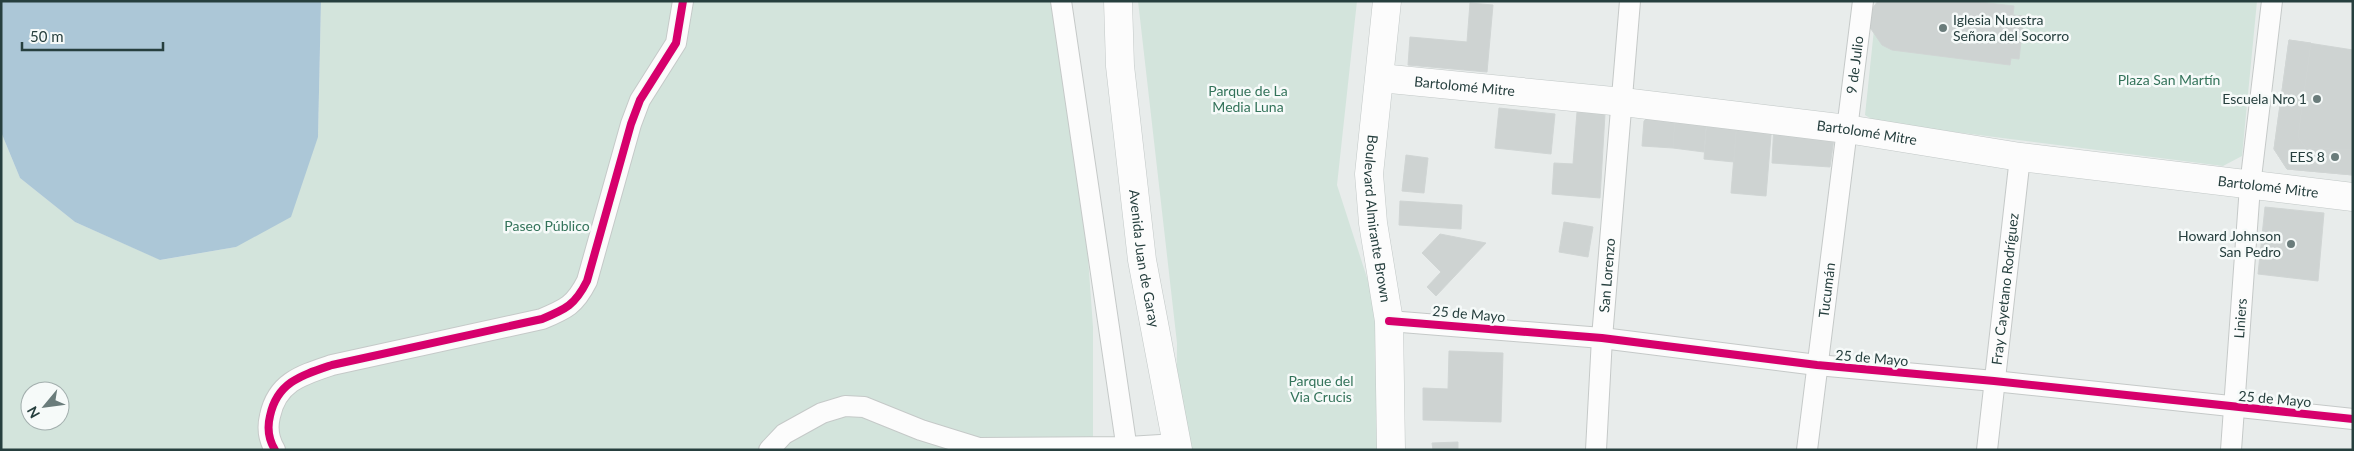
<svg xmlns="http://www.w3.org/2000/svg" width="2354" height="451" font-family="Lato,sans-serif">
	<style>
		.green { fill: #d3e4dc; fill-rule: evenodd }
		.water { fill: #acc7d7 }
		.building { fill: #ced3d2; stroke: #d0d5d4 }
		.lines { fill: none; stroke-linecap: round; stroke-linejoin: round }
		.street-casing { stroke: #c5c9c8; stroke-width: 22 }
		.secondary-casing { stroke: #c2c8c7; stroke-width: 29 }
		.street { stroke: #fcfcfc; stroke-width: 20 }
		.secondary { stroke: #fcfcfc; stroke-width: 28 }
		.cycleway-casing { stroke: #f6faf9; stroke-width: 11 }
		.cycleway { stroke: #d6006c; stroke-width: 8 }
		.poi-dot { fill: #6a7c7b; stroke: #f6faf9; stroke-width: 2 }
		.labels { text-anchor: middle; stroke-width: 5; stroke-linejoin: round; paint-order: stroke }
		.poi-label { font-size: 14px; fill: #263f3e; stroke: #f6faf9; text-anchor: end }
		.street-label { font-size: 14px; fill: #263f3e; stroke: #f6faf9 }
		.park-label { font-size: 14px; fill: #33735a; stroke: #f6faf9 }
	</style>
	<rect width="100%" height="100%" fill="#e8eceb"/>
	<path class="green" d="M321 1H1053L1081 161 1093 327V450H1V132L20 178 75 222 161 260 236 247 318 137ZM30 391H60V421H30Z
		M1138 1H1357L1337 185 1381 321 1383 450H1176L1177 343Z
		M1877 1H2257L2242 156 2223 166 1876 122 1865 115Z"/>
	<path class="water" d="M1 1H321L318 137 291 217 236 247 160 260 75 222 20 178 1 132Z"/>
	<path class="building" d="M1878 1H1970L2014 6 2013 15 2024 16 2019 59 2011 58 2010 65 1892 50 1882 45 1869 26V13Z
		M1470 3 1493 5 1487 72 1408 65 1410 37 1467 42Z
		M2289 40 2353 50V175L2287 169 2274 149Z
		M2289 40 2311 43 2298 137 2306 148 2353 150V175L2287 169 2274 149Z
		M1499 108 1555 114 1551 154 1495 148Z
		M1577 112 1605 114 1600 198 1552 194 1554 163 1573 164Z
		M1652 114 1675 116 1673 148 1642 146 1644 121Z
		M1675 116 1707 117 1704 152 1673 148Z
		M1707 117 1737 120 1734 162 1704 159Z
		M1737 120 1772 123 1766 196 1731 193Z
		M1774 123 1834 138 1830 167 1772 163Z
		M1406 155 1428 158 1424 193 1402 191Z
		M1400 201 1462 205 1461 229 1399 225Z
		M2265 207 2324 213 2318 281 2258 274Z
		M1564 222 1593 227 1588 257 1559 252Z
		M1440 234 1486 243 1436 296 1427 287 1441 272 1422 253Z
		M1449 351 1503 353 1501 422 1423 420V388L1448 389Z
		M1458 442V450H1433L1432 443Z"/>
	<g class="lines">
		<defs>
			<g id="street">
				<path d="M1061 1 1127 450"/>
				<path d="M1389 321 1602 338 1817 365 1994 381 2353 419"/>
				<path d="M275 450C269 440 267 428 270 416 277 382 302 375 332 365L542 319C566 309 575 305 587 281L631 124 640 100 676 43 683 1"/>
				<path d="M769 450 784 434 822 413 845 406 864 407 921 430 979 448 1128 447 1177 444"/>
				<path id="s1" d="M1596 450 1602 338 1630 1"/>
				<path id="s2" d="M1807 450 1863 1"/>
				<path id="s3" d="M1987 450 2020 157"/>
				<path id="s4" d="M2231 450 2250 186 2272 1"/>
			</g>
			<g id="secondary">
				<path id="s5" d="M1118 1 1120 66 1142 260 1178 450"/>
				<path id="s6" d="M1387 1 1369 174 1373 223 1389 321 1391 450"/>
				<path id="s7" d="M1380 78 1623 102 1847 129 2020 157 2353 197"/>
			</g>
		</defs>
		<use href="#street" class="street-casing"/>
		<use href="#secondary" class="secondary-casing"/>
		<use href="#street" class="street"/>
		<use href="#secondary" class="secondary"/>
		<defs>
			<path id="cycleway" d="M1389 321 1602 338 1817 365 1994 381 2353 419
				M275 450C269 440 267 428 270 416 277 382 302 375 332 365L542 319C566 309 575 305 587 281L631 124 640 100 676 43 683 1"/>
		</defs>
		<use href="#cycleway" class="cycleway-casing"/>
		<use href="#cycleway" class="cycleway"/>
	</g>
	<g class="poi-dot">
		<circle cx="1943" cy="28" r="5"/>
		<circle cx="2317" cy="99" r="5"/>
		<circle cx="2335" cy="157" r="5"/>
		<circle cx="2291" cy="244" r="5"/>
	</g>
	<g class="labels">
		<g class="poi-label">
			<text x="1953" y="25" text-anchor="start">Iglesia Nuestra<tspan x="1953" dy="16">Señora del Socorro</tspan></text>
			<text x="2307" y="104">Escuela Nro 1</text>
			<text x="2325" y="162">EES 8</text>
			<text x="2281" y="241">Howard Johnson<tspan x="2281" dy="16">San Pedro</tspan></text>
		</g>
		<g class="street-label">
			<text dy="5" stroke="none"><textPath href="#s2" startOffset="388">9 de Julio</textPath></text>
			<text dy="5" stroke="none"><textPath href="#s7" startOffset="85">Bartolomé Mitre</textPath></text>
			<text dy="5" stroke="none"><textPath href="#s7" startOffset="490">Bartolomé Mitre</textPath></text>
			<text dy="5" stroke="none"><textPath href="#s7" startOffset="895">Bartolomé Mitre</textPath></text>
			<text dy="5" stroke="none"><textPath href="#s6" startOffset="219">Boulevard Almirante Brown</textPath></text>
			<text dy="5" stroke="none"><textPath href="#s5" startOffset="259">Avenida Juan de Garay</textPath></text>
			<text dy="5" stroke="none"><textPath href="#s1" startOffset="175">San Lorenzo</textPath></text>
			<text dy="5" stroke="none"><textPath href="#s3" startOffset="162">Fray Cayetano Rodríguez</textPath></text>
			<text dy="5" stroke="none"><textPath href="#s2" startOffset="161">Tucumán</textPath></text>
			<text transform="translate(1469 314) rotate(5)" y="5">25 de Mayo</text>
			<text dy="5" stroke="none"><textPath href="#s4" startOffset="132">Liniers</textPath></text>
			<text transform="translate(1872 358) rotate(5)" y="5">25 de Mayo</text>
			<text transform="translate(2275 399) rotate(5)" y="5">25 de Mayo</text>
		</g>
		<g class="park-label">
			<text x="2169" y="85">Plaza San Martín</text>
			<text x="1248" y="96">Parque de La<tspan x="1248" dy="16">Media Luna</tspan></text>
			<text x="547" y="231">Paseo Público</text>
			<text x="1321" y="386">Parque del<tspan x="1321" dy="16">Via Crucis</tspan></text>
		</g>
	</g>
	<rect width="2354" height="451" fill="none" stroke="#263f3e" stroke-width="5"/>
	<g transform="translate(45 406) rotate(241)"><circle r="24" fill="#f6faf9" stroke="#a3afae"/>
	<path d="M0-4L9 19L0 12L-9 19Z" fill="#6a7c7b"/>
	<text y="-8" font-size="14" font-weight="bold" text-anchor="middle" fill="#263f3e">N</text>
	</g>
	<path d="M22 42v8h141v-8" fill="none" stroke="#263f3e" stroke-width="2.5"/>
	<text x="30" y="42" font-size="15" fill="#263f3e" stroke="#f6faf9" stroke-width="4" paint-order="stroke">50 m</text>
</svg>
